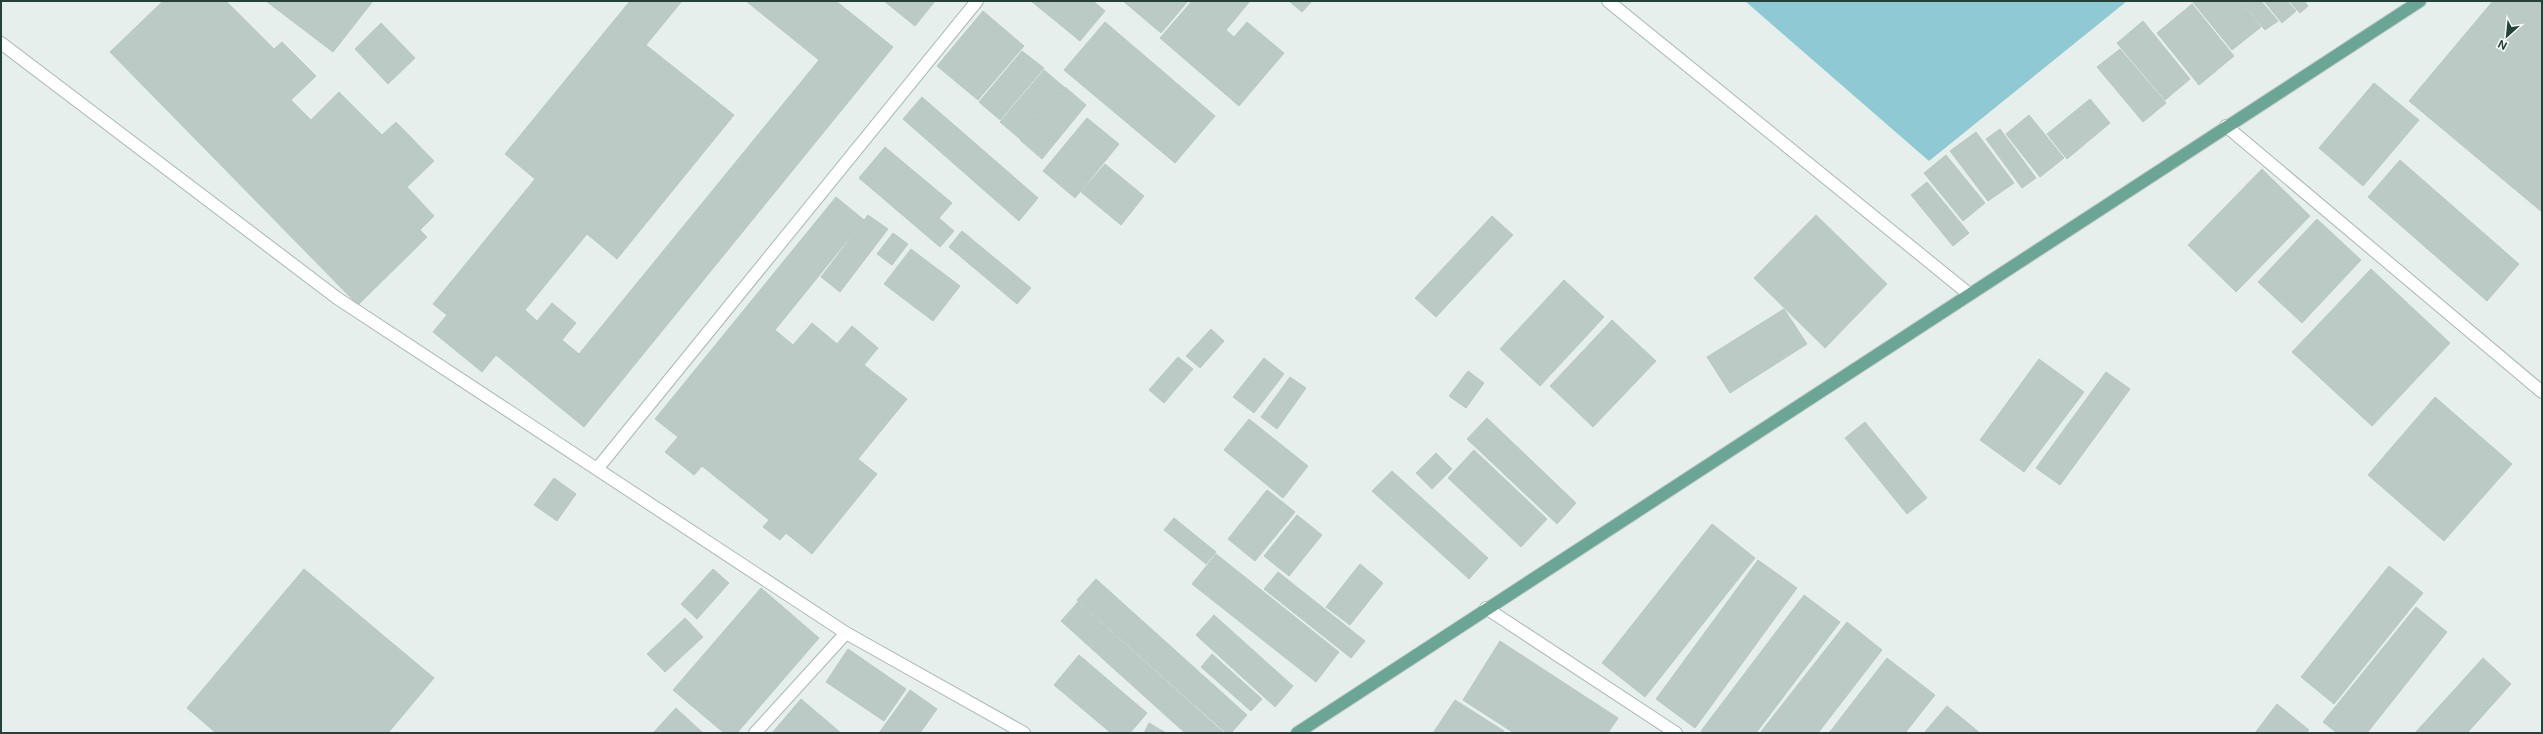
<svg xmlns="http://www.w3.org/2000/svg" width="2543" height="734" font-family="Inter,sans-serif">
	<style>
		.water { fill: #8ec9d4 }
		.building { fill: #bbcac4; stroke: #b8c9c2 }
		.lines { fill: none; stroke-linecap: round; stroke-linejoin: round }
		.minor-casing { stroke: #a8b8b2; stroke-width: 14 }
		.major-casing { stroke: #c2cac8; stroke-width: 14 }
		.minor { stroke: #fff; stroke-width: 12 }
		.major { stroke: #6aa596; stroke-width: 12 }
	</style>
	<rect width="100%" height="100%" fill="#e6efeb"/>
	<path class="water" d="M1745 1H2127L1929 161Z"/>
	<path class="building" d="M163 1H226L274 49 282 42 316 76 291 100 311 120 339 92 382 135 396 122 434 161 407 187 434 216 420 230 427 237 358 305 110 52Z
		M266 1H373L333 52Z
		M630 1H682L646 45 734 115 617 259 587 234 525 310 537 321 552 303 576 323 562 340 579 354 819 60 746 1H836L893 47 584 427 496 355 482 372 433 332 447 315 433 304 535 179 505 154Z
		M884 1H935L915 26Z
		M1031 1H1093L1105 11 1080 41Z
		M1123 1H1188L1161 33Z
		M1192 1H1250L1226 30 1234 37 1247 22 1284 53 1239 106 1160 38Z
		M1289 1H1312L1302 12Z
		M2192 1H2240L2261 27 2232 50Z
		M2241 1H2261L2278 21 2265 30Z
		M2264 1H2287L2296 11 2282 23Z
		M2289 1H2304L2308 6 2300 13Z
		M2493 1H2542V212L2409 101Z
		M2192 4 2234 56 2199 85 2157 33Z
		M983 11 1024 46 978 100 937 66Z
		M2143 21 2190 79 2165 100 2117 43Z
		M1105 22 1215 116 1175 163 1064 70Z
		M381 23 415 58 388 84 355 49Z
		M2120 49 2166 103 2143 122 2097 67Z
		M1022 51 1044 68 1000 120 979 102Z
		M1044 70 1064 87 1020 139 1000 122Z
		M2374 83 2419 120 2363 186 2319 148Z
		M1065 87 1086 105 1042 159 1020 140Z
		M922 97 1038 198 1019 221 903 119Z
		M2090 99 2110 123 2067 159 2047 134Z
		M2029 115 2064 158 2040 177 2006 134Z
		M1087 118 1119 144 1075 198 1043 171Z
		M2000 129 2036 178 2022 188 1986 139Z
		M1976 132 2014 183 1988 201 1950 151Z
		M885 147 952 203 939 218 954 231 940 247 859 178Z
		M1946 155 1985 203 1963 221 1924 173Z
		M2400 160 2519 264 2487 301 2368 197Z
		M1105 164 1144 196 1121 225 1081 192Z
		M2262 169 2310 216 2236 292 2188 245Z
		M1927 182 1969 233 1953 246 1911 195Z
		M836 197 864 220 775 330 793 345 812 323 837 344 852 326 878 348 864 365 907 399 858 459 877 474 812 554 786 533 780 540 763 527 769 520 702 466 694 475 665 452 678 437 655 419Z
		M868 215 888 229 840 292 821 277Z
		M1816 215 1887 284 1825 348 1754 278Z
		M1492 216 1513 235 1436 317 1415 298Z
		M2317 219 2361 260 2302 323 2258 282Z
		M962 231 1031 288 1017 304 949 247Z
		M893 233 908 244 892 265 877 254Z
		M911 249 960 286 933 321 884 284Z
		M2371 269 2450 343 2372 426 2292 352Z
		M1564 280 1604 317 1540 386 1500 349Z
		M1784 309 1807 344 1730 393 1707 357Z
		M1612 320 1656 361 1593 427 1550 386Z
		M1211 329 1224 341 1200 368 1186 356Z
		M1178 357 1193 369 1164 403 1149 390Z
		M1264 358 1284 374 1254 413 1233 397Z
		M2039 359 2084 392 2024 472 1980 440Z
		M1468 371 1484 383 1466 408 1449 396Z
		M2106 372 2130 389 2060 485 2036 468Z
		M1290 377 1306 388 1277 429 1261 417Z
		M2435 397 2512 464 2444 541 2368 475Z
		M1487 418 1576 503 1557 524 1467 439Z
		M1249 419 1308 466 1283 498 1224 450Z
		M1865 422 1927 498 1907 514 1845 438Z
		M1474 450 1547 519 1521 547 1448 478Z
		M1436 453 1452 469 1432 489 1416 473Z
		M1392 471 1488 558 1469 579 1372 491Z
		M554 478 576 494 557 521 534 505Z
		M1267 490 1295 512 1255 561 1228 539Z
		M1297 515 1322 535 1289 576 1264 556Z
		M1174 518 1216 552 1206 564 1164 530Z
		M1712 524 1755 558 1645 697 1602 663Z
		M1216 554 1339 652 1316 682 1192 584Z
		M1758 560 1797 588 1695 728 1656 699Z
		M1360 564 1383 583 1350 625 1326 607Z
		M2389 566 2423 593 2334 704 2301 677Z
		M304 569 434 678 388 733H216L187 708Z
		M713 569 729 583 697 619 681 604Z
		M1278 572 1365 641 1351 658 1264 589Z
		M1096 579 1247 715 1231 733H1226L1077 600Z
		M761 588 819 638 737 733H724L673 690Z
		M1804 595 1840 622 1756 733H1704L1701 731Z
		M1078 602 1224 733H1185L1061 621Z
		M2416 607 2447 632 2367 733H2337L2323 722Z
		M1214 615 1293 686 1275 707 1196 635Z
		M685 618 703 637 665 672 647 654Z
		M1847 622 1882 650 1818 733H1760Z
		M1500 641 1618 718 1608 733H1514L1463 700Z
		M848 649 906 689 884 721 826 682Z
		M1212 654 1262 699 1251 711 1201 667Z
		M1079 655 1147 713 1130 733H1111L1054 685Z
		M1887 658 1935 695 1905 733H1829Z
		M2483 658 2511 684 2467 733H2415Z
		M910 690 937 709 920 733H879Z
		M801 699 841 733H772Z
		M1455 700 1504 731 1503 733H1433Z
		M2277 704 2309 730 2306 733H2255Z
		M1947 706 1980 733H1924Z
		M676 708 703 733H653Z
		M1149 723 1166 733H1144Z"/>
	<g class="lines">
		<defs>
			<path id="minor" d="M1608 1 1969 294
				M1 43 337 298 846 633 1024 733
				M2226 126 2542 392
				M597 469 977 1
				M1486 608 1676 733
				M755 733 846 633"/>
			<path id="major" d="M1297 733 2420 1"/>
		</defs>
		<use href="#minor" class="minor-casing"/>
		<use href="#major" class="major-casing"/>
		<use href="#minor" class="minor"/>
		<use href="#major" class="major"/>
	</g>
	<rect width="2543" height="734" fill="none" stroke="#24423a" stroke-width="4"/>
	<g transform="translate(2507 36) rotate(207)" stroke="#f7fbf9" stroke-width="3" paint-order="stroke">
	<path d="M0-3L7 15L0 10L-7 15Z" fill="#24423a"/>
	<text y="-6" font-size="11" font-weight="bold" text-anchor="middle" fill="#24423a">N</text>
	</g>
</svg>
